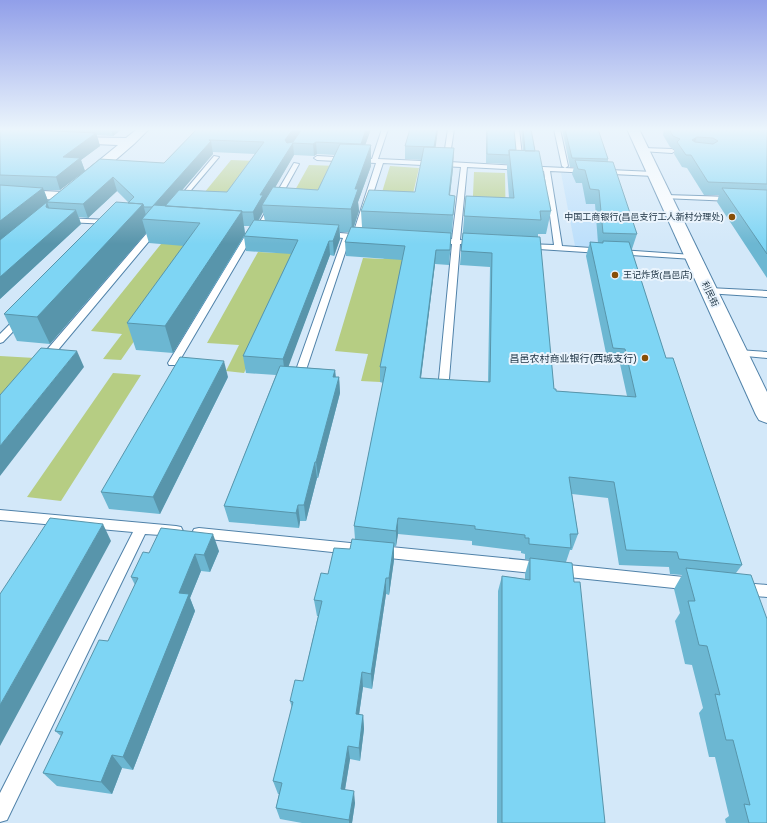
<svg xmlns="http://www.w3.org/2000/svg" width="767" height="823" font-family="'Golos Text','Noto Sans SC',sans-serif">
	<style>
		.built { fill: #bcdffb }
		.green { fill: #b6cd83 }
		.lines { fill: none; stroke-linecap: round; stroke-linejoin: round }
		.lane-casing { stroke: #5082a9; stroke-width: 2 }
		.street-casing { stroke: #5082a9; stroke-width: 2 }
		.secondary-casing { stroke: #5082a9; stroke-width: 2 }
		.lane { fill: #fff; fill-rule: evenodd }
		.street { fill: #fff; fill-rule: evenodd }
		.secondary { fill: #fff; fill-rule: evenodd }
		.wall { fill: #6cb7d2; fill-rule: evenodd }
		.shaded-wall { fill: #5895ab }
		.building { fill: #7ed5f4; stroke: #5895ab; fill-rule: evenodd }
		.poi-dot { fill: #884e06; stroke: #eaf4fd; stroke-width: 1.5 }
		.labels { text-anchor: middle; stroke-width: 4; stroke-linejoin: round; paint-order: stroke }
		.far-poi-label { font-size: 9px; fill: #192f3f; stroke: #eaf4fd; text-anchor: end }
		.far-street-label { font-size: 9px; fill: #192f3f; stroke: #eaf4fd }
		.poi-label { font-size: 10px; fill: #192f3f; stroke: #eaf4fd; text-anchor: end }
	</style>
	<rect width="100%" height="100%" fill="#d3e8f9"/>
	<path class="built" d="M561 173 609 175 632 249 575 246Z"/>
	<path class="green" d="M231 160 259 161 217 219 195 204Z
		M309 165 338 166 310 226 284 210Z
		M390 166 419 168 405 228 376 212Z
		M474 172 505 173 506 236 472 219Z
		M210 232 121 360 103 359 122 334 91 331 161 244Z
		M305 239 244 373 226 371 239 345 207 343 258 252 278 253Z
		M407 245 380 382 361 381 368 354 335 351 363 258 383 259Z
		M0 356 35 358 0 398Z
		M113 373 141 375 61 501 27 497Z"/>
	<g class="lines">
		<defs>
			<path id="lane" d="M382 129H388L378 159 443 162 448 129H454L449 162 519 166 517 164 513 129H519L523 164 521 166 565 168 562 166 554 129H560L568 166 565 168 654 172 657 174 654 176 550 171 562 246 693 255 697 257 693 259 523 248V244H526L554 245 544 171 467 167 460 240 477 241 481 243 477 245 460 244 449 379 448 381H440L439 379 452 244 436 243 432 241 436 239H452L461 167 383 163 360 234 367 237 363 239 350 238 306 370 301 373 297 372 296 370 343 238 326 236 322 234 326 232 353 234 376 163 317 160 314 158 317 156 372 159Z
				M643 148 672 149 675 151 672 153 641 151 640 150Z
				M214 156 219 157 181 202H177V200Z
				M294 163 299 164 262 231 258 233 255 232 177 365H169L168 363 248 231 252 229 255 230Z
				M665 195 732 197 735 199 732 201 663 198 662 197Z
				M61 218 111 220 115 222 111 224 64 222 60 220Z
				M153 226H159L160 228 53 356H45L44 354 45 352Z
				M709 288 767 291V297L706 293 705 291 706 289Z
				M21 315 26 318 24 320 3 342 0 343V334L18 316Z
				M738 350 767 352V358L735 355 733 353 735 351Z
				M0 510 176 526 181 527 183 531 181 535 176 536 145 534 7 820 0 822V793L133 532 0 520Z
				M199 528 542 562 547 564 549 568 547 572 542 574 199 538 194 537 192 533 194 529Z
				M559 564 693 578 698 580 700 584 698 588 693 590 559 576 554 574 552 570 554 566Z
				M742 583 767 585V597L742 595 737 594 735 589 737 584Z"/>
			<path id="street" d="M137 129H149L134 144 90 182H80L78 179 80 176 118 145 69 143 65 141 63 139 65 137 126 138Z
				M0 189 64 192 69 193 71 196 69 199 64 200 0 197Z"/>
			<path id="secondary" d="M627 129H639L767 392V423L759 420 756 415Z"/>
		</defs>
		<use href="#lane" class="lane-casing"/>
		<use href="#street" class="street-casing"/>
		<use href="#secondary" class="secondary-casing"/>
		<use href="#lane" class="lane"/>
		<use href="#street" class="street"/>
		<use href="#secondary" class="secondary"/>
	</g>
	<path class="wall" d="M0 129H122L113 136 97 135 100 146 81 160 85 171 60 190H44L48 201 100 159 164 163 197 129H371L365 145H371V166L358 202 359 211 354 227H362L361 211 415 192 422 160 405 159V146L410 129H438L435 147 453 169 450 195 455 196 449 265 435 264 421 378 488 382 490 267 460 265 466 196 509 198 507 171V164L486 163V129H514L516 150H523L521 129H531L535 151 551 211 546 234H538V237L554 389 556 391 627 396 620 364 608 363 586 256 590 242 598 243 595 204H586L582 183H576L572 174 574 167H570L562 129H598L608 159V162L637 234 632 249H631L666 358 742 565 736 573 767 823H726L725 819 729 816 715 757H709L699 713 703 708 692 665 685 664 675 621 680 613 674 589 682 575 670 574 669 567 619 565 608 498 572 494 578 534 572 550H570L566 562 574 582 605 823H497L498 591 502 576 525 579V574L529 560 525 559V554L521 553V551L472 545V541L398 534 396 546H394V560L389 595 386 594 372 689 363 687 359 715H363L364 729 360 761 350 759 345 790 355 803 352 823H302L280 819 276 808 279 794H278L273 781 292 708 290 701 303 681 318 616H317L314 600 328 574 350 549 355 539 354 526 383 383 380 382V367L402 260 346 256 345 242 349 232H340V239L334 256 330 255 288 366 335 370 336 377H339L340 393 318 478H317L306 521H300L299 528 229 522 224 506 276 375 246 373 243 356 291 254 246 251 244 237 173 353 136 350 127 323 184 246 149 243 146 233 50 344 17 341 4 314 129 203 117 191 88 218 79 217 81 224 0 299ZM213 152 255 154 227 192 182 190 213 154ZM317 154 335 155 318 190 275 187 294 155 314 156ZM263 212 265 221 259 220ZM244 226H250L245 234Z
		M664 129H767V278L717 202 719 195H704L687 168 682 167 674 154 675 150 670 147 663 135Z
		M228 377 160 514 109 509 101 492Z
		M219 551 210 572 201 571 190 598 195 611 133 770 122 768 112 794 57 786 43 773 61 736 55 731 108 641 135 585 131 577 149 553Z"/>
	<path class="shaded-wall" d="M111 129H122L113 136Z
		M293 129H302L293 143 294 155 265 205H262L263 212 255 226 253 212 260 195 287 152 285 140Z
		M366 129H371L361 157V144Z
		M437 129H438L434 160V148Z
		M96 133 100 146 81 160 85 171 60 190 56 177 63 157Z
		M697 137 693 148 692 140Z
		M211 141 213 154 167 208 152 207Z
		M316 142 317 154 314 156 313 144Z
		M371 145V166L358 202 359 211 352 232 351 209 355 189Z
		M454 148 453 169 447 218 449 195Z
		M113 177 117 191 88 218 83 204Z
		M43 188 48 201 47 202 52 216 0 240V221Z
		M143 204 147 219H142L146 233 50 344 37 317Z
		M76 210 81 224 0 299V277Z
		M242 211 245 234 173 353 165 326Z
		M339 225 340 239 334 256 333 241Z
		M329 241 330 255 285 376 283 359Z
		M436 250 435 264 419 393 420 378Z
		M77 351 84 367 0 476V446Z
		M224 361 228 377 160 514 153 497Z
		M335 370 336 386 333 377Z
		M339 377 340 393 318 478 316 462Z
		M315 462 317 478 306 521 304 505Z
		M298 505 300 521 299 528 296 513Z
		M398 518V534L396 546V531Z
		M103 524 111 541 0 746V705Z
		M213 534 219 551 210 572 204 555Z
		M394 543V560L389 595V578Z
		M195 554 201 571 190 598 195 611 133 770 123 757 179 593Z
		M386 578V594L372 689 371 674Z
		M362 672 363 687 357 728 356 714Z
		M363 715 364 729 360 761 359 748Z
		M348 746 350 759 343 801 341 789Z
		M112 755 122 768 112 794 101 782Z
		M354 791 355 803 352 823H349V820Z"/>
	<path class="building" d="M0 129H12L96 133 63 157 80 158 56 177 0 175Z
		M197 129H293L285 140 287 143 293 142 302 129H366L361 144 316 142 313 144 293 143 260 195H263L253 212H242V211L165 206 179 190 227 192 264 142 209 140 211 141 152 207H144L143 204 128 203 134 197 113 177 83 204 47 202 46 207 48 208 76 210 0 277V240L100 159 164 163Z
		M410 129H437L434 147 405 146Z
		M487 129H514L516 150H509V155L487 154Z
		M523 129H531L535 151H525Z
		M565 129H598L608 159 572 158Z
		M669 129H767V184L708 182 691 155H686L677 142 680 139 673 136ZM697 137 713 138 718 141 713 144 695 142 692 140Z
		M340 144 371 145 355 189H358L351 209 262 205 273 187 318 190Z
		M424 147 454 148 449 195 455 196 453 215 361 211 369 190 415 192Z
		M509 150 539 151 551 211H540L541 220 464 216 466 196 514 198Z
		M575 160 613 162 637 234 603 233 599 190 590 189 585 170 578 169Z
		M0 185 43 188 0 221Z
		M722 188 767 190V254Z
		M116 202 143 204 37 317 4 314Z
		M154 205 242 211 165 326 127 323 200 223 142 219Z
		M254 220 339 225 333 241H329L283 359 243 356 298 240 244 236Z
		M351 227 451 233 450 250H436L420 378 490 382 492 253 461 251 463 233 540 237 554 389H556V391L636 397 625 349 613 348 590 242 603 243V241L629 242 666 358H673L742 565 679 559 677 552 626 550 614 482 569 477 578 534H570L571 548 529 544V538H525V535L475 529V526L398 518 396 531 354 526 386 367H380L405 246 345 242Z
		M41 348 77 351 0 446V395Z
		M180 357 224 361 153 497 101 492Z
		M280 366 335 370 333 377H339L316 462H315L304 505H298L296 513 224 506Z
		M50 518 103 524 0 705V594Z
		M161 528 213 534 204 555 195 554 179 593 189 594 123 757 112 755 101 782 43 773 63 732 55 731 99 640 108 641 138 578 131 577 143 552 149 553Z
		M352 539 394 543 389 578H386L371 674 362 672 356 714 363 715 359 748 348 746 341 789 354 791 349 820 276 808 282 783 273 781 293 702 290 701 295 680 303 681 322 601 314 600 321 573 328 574 334 548 350 549Z
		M530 558 572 563 574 582H580L605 823H502V576L530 580Z
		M686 568 751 575 767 619V823H749L744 804 750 805 733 740H726L715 694 720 695 707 646 699 645 688 601H695Z"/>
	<linearGradient id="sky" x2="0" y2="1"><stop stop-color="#919fe9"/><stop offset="0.53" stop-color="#ebf5fc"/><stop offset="1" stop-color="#ebf5fc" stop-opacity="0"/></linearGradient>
	<rect width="767" height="244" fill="url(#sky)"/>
	<g class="poi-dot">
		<circle cx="732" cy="217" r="4"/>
		<circle cx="615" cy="275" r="4"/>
		<circle cx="645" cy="358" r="4"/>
	</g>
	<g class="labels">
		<g class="far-poi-label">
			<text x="724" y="220">中国工商银行(昌邑支行工人新村分理处)</text>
			<text x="623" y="278" text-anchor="start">王记炸货(昌邑店)</text>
		</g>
		<g class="far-street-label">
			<text transform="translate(710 294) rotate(65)" y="3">利民街</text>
		</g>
		<g class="poi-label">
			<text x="637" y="362">昌邑农村商业银行(西城支行)</text>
		</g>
	</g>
</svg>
